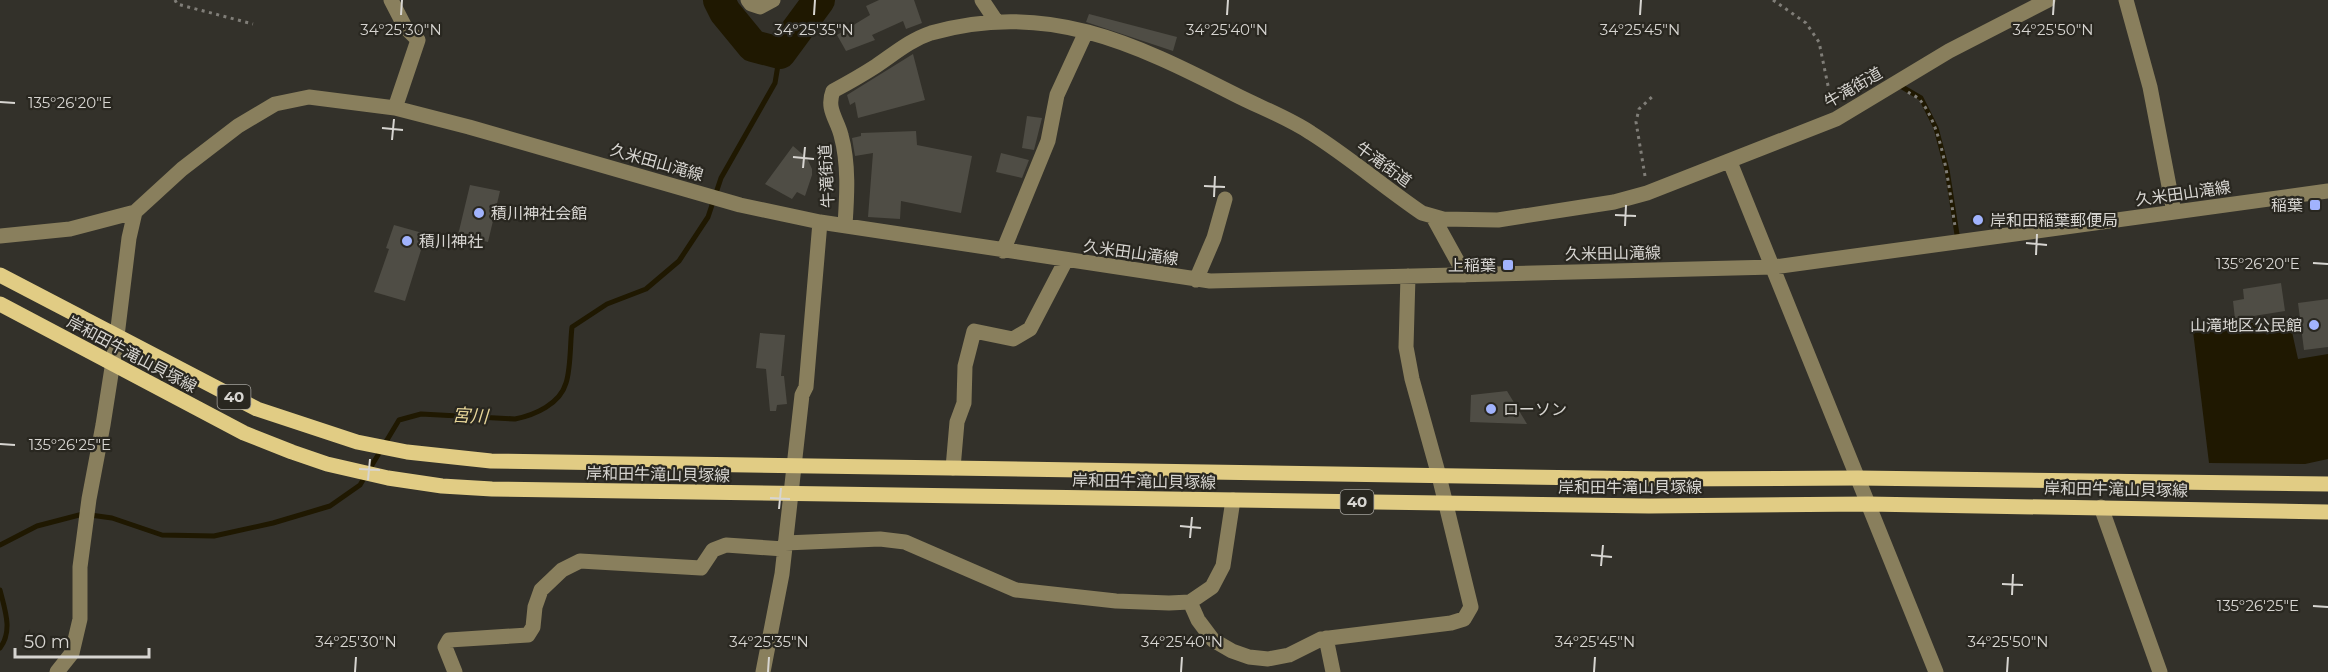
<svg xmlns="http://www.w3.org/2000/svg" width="2328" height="672" font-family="Montserrat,'Noto Sans JP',sans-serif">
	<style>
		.water { fill: #1f1801 }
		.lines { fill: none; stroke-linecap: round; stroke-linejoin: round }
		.stream { stroke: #1f1801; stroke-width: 5 }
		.river { stroke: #1f1801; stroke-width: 32 }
		.building { fill: #4f4d45 }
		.path { stroke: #807e78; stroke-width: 3; stroke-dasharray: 3 4.5; stroke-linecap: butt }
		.minor { stroke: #897f5d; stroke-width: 15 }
		.major { stroke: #e1cc84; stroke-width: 15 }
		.ticks { fill: none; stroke: #d7d5d1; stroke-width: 2 }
		.poi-dot { fill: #a1b3fd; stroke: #292720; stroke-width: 2 }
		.labels { text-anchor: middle; stroke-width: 4.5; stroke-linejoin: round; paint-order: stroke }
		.shield { fill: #292720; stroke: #a3a19c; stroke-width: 1.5 }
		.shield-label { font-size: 15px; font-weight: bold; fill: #d7d5d1 }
		.street-label { font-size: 16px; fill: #d7d5d1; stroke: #292720 }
		.poi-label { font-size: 16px; fill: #d7d5d1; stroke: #292720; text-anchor: start }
		.water-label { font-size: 18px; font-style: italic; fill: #e8d699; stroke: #292720 }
		.ticks-label { font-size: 15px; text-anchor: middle; fill: #d7d5d1; stroke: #292720; stroke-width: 4.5; stroke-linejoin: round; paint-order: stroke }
	</style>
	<rect width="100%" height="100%" fill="#33312a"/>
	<path class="water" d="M2192 323H2290L2298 359 2328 354V459L2305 464 2209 463Z"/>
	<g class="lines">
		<path class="stream" d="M1897 84 1921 98 1936 128 1947 170 1958 241
			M0 545 37 526 83 514 112 518 162 535 214 536 273 523 330 506 360 485 399 420 421 414 515 419C535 415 560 404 566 383 571 368 570 343 572 327L607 304 646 289 679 261 708 217 721 178 775 83 780 53
			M0 590C5 610 13 631 0 648"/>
		<path class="river" d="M719 0 725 12 753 46 780 53 819 0"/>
	</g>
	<path class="building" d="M879 0H914L922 23 906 29 903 21 872 35 875 40 846 51 837 35 870 15 866 6Z
		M1089 14 1177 37 1173 51 1086 22Z
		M913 54 925 100 858 118 855 102 850 105 847 95Z
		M1027 116 1042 118 1034 150 1022 148Z
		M916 131 917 145 972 156 961 213 901 201 900 219 868 217 873 153 855 156 852 138 861 136V133Z
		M793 146 807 158 812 169V175L805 196 797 192 792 199 765 184Z
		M1001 153 1029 160 1022 178 996 172Z
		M470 185 500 191 488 242 458 235Z
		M394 225 426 234 405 301 374 292 389 249 386 248Z
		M2281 283 2285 311 2235 319 2233 301 2244 299 2243 289Z
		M2328 299V347L2304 350 2298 303Z
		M760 333 785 335 781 376H784L787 404 777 405 776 411H770L766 369 756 368Z
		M1507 391 1527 424 1470 422 1471 395Z"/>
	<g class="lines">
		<path class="path" d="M175 0 177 4 253 24
			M1773 0 1806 23 1819 42 1832 105
			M1908 92C1912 95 1918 97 1920 100 1944 129 1949 190 1955 226
			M1645 176 1636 122 1639 109 1654 95"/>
		<path class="minor" d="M391 0 405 27 418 40 395 108
			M748 0 751 4 760 7 773 0
			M982 0 996 21
			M2126 0 2150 87 2174 212
			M1730 162 1936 672
			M1433 217 1465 275
			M845 225C847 196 849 164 841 135 837 119 826 109 833 91 848 83 862 75 876 66 894 54 910 40 931 33 1045 0 1134 43 1234 94 1259 107 1287 117 1311 133 1349 157 1384 187 1422 213L1443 219 1498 220 1614 202 1647 193 1836 119 1949 51 2048 0
			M0 236 70 229 135 212
			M1003 251 1048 141 1057 95 1086 32
			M1196 280 1214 238 1225 199
			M953 468 957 422 964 403 965 366 974 331 1013 339 1030 329 1066 260
			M2101 507 2160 672
			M785 543 880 539 905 542 1016 590 1116 601 1169 603 1190 602 1212 587 1223 566 1233 500
			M1190 602 1198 620 1213 640 1232 651 1249 657 1268 659 1289 655 1321 639 1451 623 1464 619 1471 607 1439 476 1412 379 1406 347 1408 276
			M1326 638 1333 672
			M57 672 72 653 80 619V567L89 499 103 425 117 336 129 238 135 212 182 169 238 126 275 104 309 97 395 108 469 127 740 205 820 222 1210 281 1774 267 2328 191
			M455 672 445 647 449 640 528 635 533 627 535 607 541 590 562 570 580 561 701 568 713 550 726 545 784 549
			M763 672 782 574 802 395 806 387 820 222"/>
		<path class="major" d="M0 275 257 409 357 442 407 452 491 461 1659 479 1858 478 2328 484
			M0 304 244 433 292 452 327 464 388 478 442 486 492 489 1649 506 1868 504 2328 512"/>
	</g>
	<path class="ticks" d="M401 15 402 0M814 15 815 0M1227 15 1228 0M1640 15 1641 0M2053 15 2054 0M0 102 15 103M382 128 403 130M392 140 394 119M793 157 814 159M803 168 805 147M1204 186 1225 187M1214 197 1215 176M1615 215 1636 216M1625 226 1626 205M2026 243 2047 245M2036 255 2037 234M2313 263 2328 264M0 444 15 445M359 469 380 470M368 480 370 459M770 498 790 499M779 509 781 488M1180 526 1201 528M1190 538 1192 517M1591 555 1612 557M1601 566 1603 545M2002 584 2023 585M2012 595 2013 574M2313 606 2328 607M355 672 356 657M768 672 769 657M1181 672 1182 657M1594 672 1595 657M2007 672 2008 657"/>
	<g class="poi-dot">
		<rect x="2309" y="199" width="12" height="12" rx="3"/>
		<circle cx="479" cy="213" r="6"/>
		<circle cx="1978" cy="220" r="6"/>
		<circle cx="407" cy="241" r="6"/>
		<rect x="1502" y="259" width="12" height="12" rx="3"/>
		<circle cx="2314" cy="325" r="6"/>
		<circle cx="1491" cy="409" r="6"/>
	</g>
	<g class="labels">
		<g class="shield">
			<rect x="217.5" y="385" width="33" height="24" rx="4.5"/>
			<rect x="1340.5" y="490" width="33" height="24" rx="4.5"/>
		</g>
		<g class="shield-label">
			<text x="234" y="402">40</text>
			<text x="1357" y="507">40</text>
		</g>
		<g class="street-label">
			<text transform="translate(1853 87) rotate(-30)" y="6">牛滝街道</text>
			<text transform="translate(657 162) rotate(16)" y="6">久米田山滝線</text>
			<text transform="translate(1384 164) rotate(36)" y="6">牛滝街道</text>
			<text transform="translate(826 176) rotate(-93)" y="6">牛滝街道</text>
			<text transform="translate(2183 193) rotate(-8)" y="6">久米田山滝線</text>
			<text transform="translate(1131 252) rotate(8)" y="6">久米田山滝線</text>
			<text transform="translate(1613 253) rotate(-1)" y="6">久米田山滝線</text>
			<text transform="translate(132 354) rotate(28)" y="6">岸和田牛滝山貝塚線</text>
			<text transform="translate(658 474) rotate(1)" y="6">岸和田牛滝山貝塚線</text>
			<text transform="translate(1144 481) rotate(1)" y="6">岸和田牛滝山貝塚線</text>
			<text x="1630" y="493">岸和田牛滝山貝塚線</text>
			<text transform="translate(2116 489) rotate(1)" y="6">岸和田牛滝山貝塚線</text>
		</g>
		<g class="poi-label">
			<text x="2303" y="211" text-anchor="end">稲葉</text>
			<text x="491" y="219">積川神社会館</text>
			<text x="1990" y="226">岸和田稲葉郵便局</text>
			<text x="419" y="247">積川神社</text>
			<text x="1496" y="271" text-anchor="end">上稲葉</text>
			<text x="2302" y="331" text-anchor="end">山滝地区公民館</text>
			<text x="1503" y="415">ローソン</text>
		</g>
		<g class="water-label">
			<text transform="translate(470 416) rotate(3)" y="6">宮川</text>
		</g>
	</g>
	<g class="ticks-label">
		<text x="401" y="35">34°25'30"N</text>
		<text x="814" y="35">34°25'35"N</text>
		<text x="1227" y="35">34°25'40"N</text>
		<text x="1640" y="35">34°25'45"N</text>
		<text x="2053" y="35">34°25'50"N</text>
		<text x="70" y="108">135°26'20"E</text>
		<text x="2258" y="269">135°26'20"E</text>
		<text x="70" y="450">135°26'25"E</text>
		<text x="2258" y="611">135°26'25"E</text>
		<text x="356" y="647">34°25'30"N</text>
		<text x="769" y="647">34°25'35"N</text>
		<text x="1182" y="647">34°25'40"N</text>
		<text x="1595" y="647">34°25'45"N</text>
		<text x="2008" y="647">34°25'50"N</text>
	</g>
	<path d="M15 648v9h134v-9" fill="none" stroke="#d7d5d1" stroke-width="3"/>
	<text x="24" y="648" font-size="18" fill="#d7d5d1" stroke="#292720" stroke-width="4.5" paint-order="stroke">50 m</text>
</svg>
